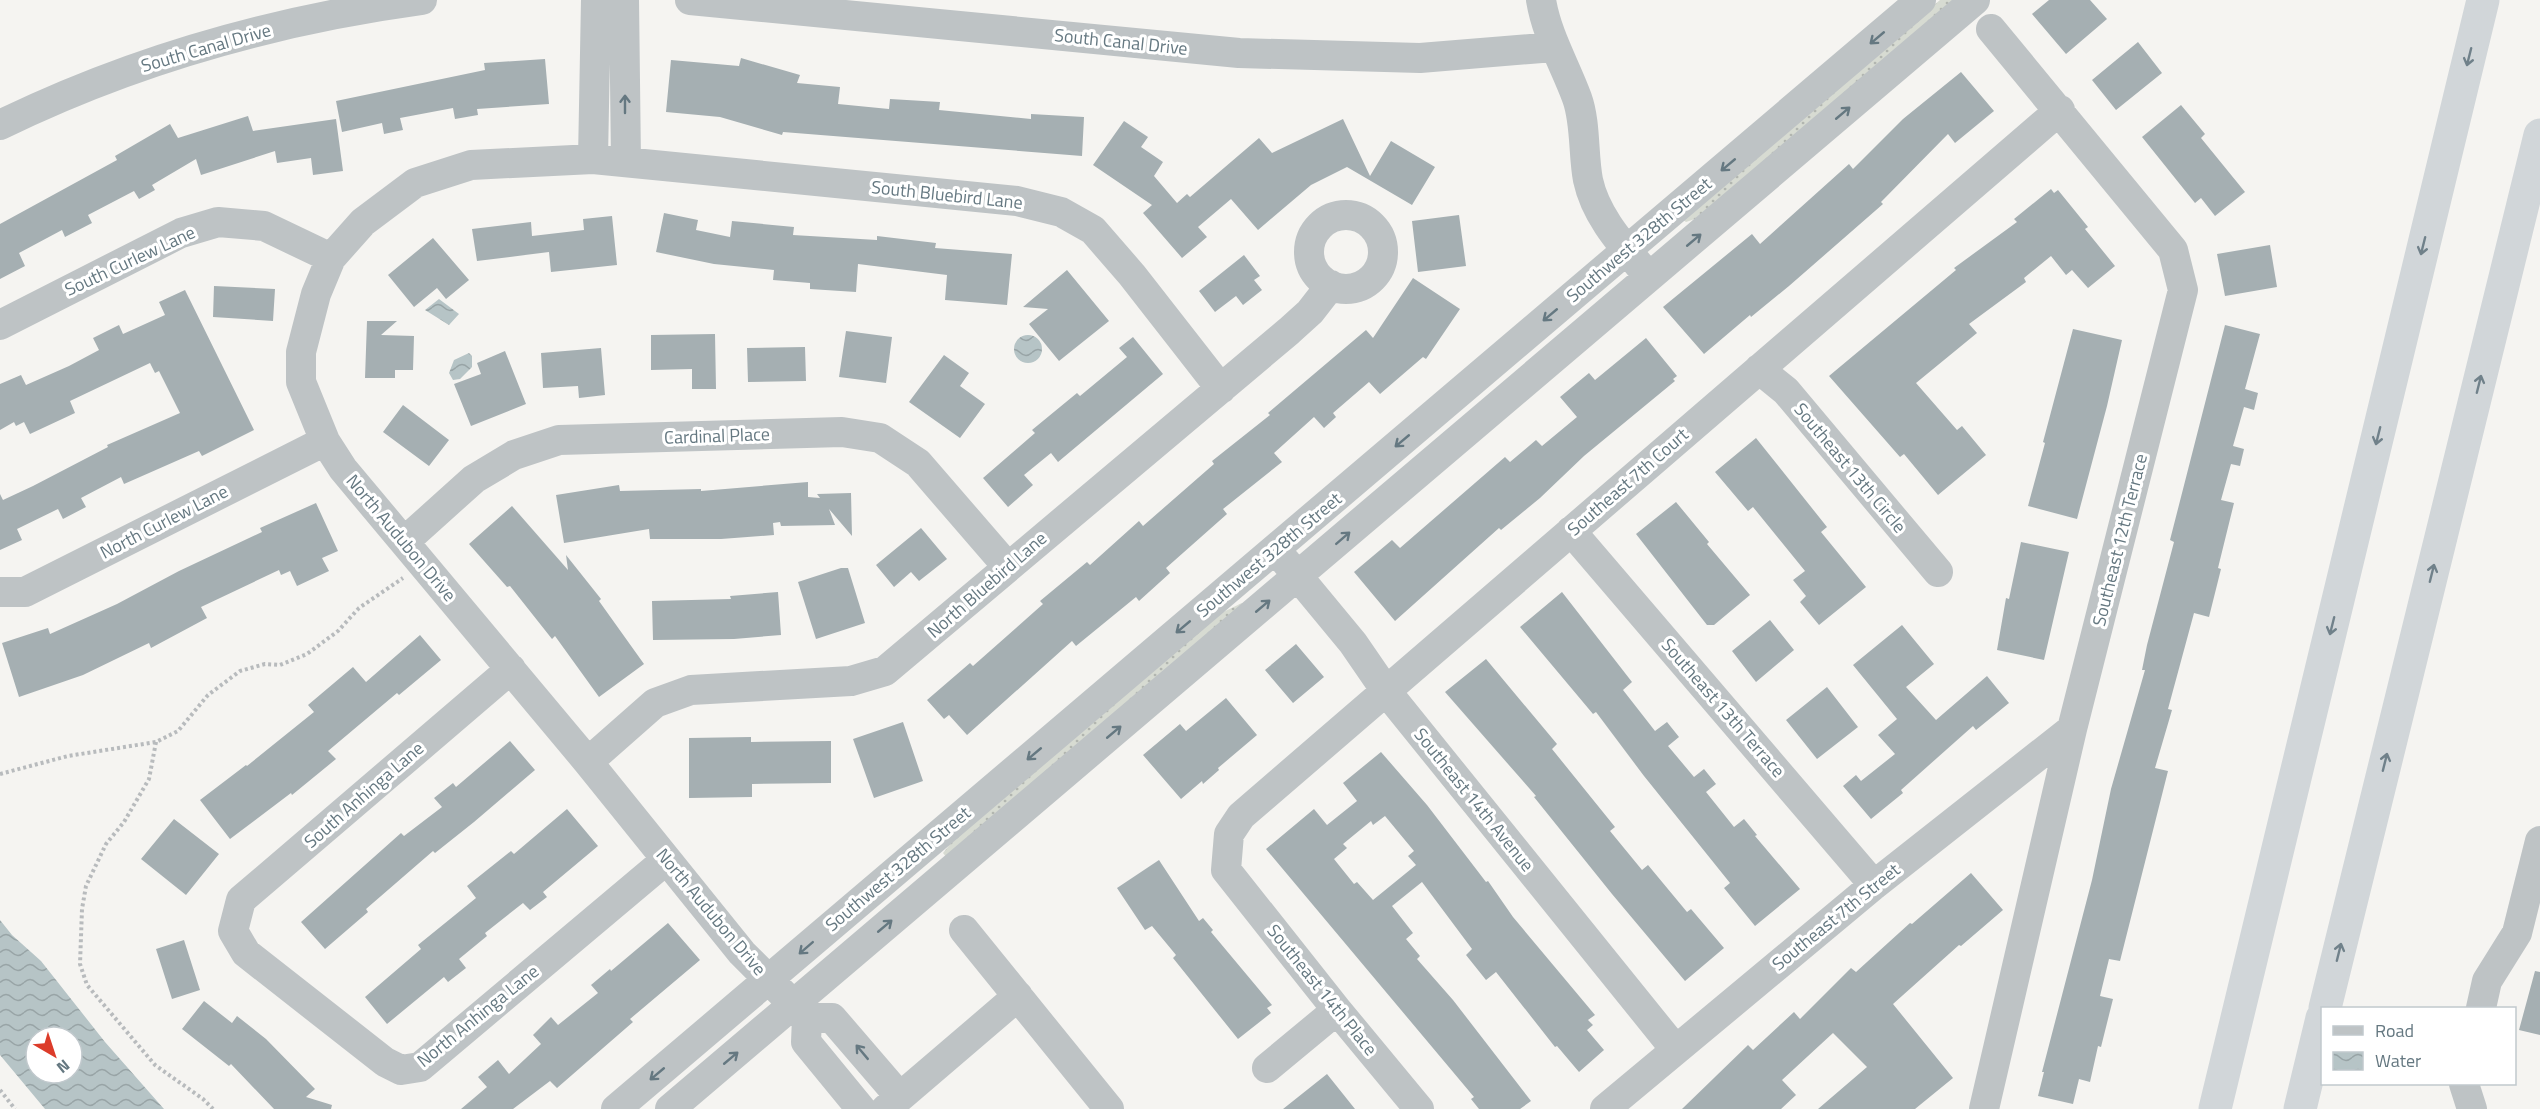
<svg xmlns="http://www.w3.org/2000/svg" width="2540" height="1109" font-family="'Titillium Web',sans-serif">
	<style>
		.grass { fill: url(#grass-dots) }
		.water { fill: url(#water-waves); fill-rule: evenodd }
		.building { fill: #a5afb2; fill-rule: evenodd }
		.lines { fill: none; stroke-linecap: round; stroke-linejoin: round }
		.path { stroke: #b8bbbd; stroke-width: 4; stroke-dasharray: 3 3; stroke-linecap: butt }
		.minor { stroke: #bec3c5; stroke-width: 30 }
		.highway { stroke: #d1d6d9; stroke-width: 33 }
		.oneway { stroke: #657881 }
		.oneway2 { stroke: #70818a }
		.labels { text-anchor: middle; stroke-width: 6; stroke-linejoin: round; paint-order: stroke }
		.street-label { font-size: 18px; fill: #657881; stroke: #fff }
	</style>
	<defs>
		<pattern id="grass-dots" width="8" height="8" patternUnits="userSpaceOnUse" patternTransform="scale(1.5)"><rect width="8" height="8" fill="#d7dbd2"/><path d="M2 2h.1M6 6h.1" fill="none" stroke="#b2b6b0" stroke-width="1.8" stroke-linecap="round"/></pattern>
		<pattern id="water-waves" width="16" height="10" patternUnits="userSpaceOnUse" patternTransform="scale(1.5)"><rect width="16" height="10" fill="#b6c4c6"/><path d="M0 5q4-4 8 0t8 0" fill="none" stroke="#98a4a6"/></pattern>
	</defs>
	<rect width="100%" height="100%" fill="#f5f4f1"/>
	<path class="grass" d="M1940 0H1958L1695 219 1686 222 1683 220Z
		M1242 603 1244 604 947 858 943 853 959 833 1219 614Z"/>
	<path class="water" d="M439 299 459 314 449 325 425 310Z
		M1014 349a14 14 0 1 1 28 0a14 14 0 1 1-28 0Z
		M469 353 472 356V367L460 379 453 380 449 373 454 360Z
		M0 920 12 935 41 961 105 1042 164 1109H45L0 1055ZM36 1037H72V1073H36Z"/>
	<path class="building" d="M2049 0H2090L2107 19 2066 54 2032 14Z
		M2138 42 2162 73 2116 110 2092 80Z
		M741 58 800 75 797 83 840 87 838 104 889 109 890 99 940 102 939 110 1031 119V114L1084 117 1082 156 783 132 782 135 720 117 666 112 671 60 739 66Z
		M545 59 549 104 477 109 478 115 455 119 453 108 400 118 403 130 384 134 382 123 342 132 336 101 485 70 484 63Z
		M1961 72 1994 111 1955 143 1948 134 1881 202 1883 204 1789 286 1751 317 1750 315 1704 354 1663 307 1752 234 1760 244 1849 164 1853 169 1903 119Z
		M2181 105 2205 134 2201 138 2245 192 2215 216 2201 198 2195 203 2142 137Z
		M248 116 253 131 336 119 343 171 313 175 311 158 277 163 275 151 201 175 196 159 152 185 155 190 139 199 134 191 88 215 92 223 65 237 62 230 19 253 25 266 0 279V224L117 160 115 156 170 124 178 138Z
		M1343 119 1370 176 1391 141 1435 167 1412 205 1347 167 1311 185 1258 230 1231 199 1198 227 1207 237 1182 258 1143 213 1152 205 1093 165 1124 121 1148 137 1141 147 1163 162 1154 176 1177 203 1187 194 1190 197 1259 138 1272 153Z
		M2051 189 2054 193 2058 190 2088 227 2085 229 2115 266 2088 288 2072 270 2066 275 2051 256 2024 278 2026 282 1969 324 1977 333 1916 383 1957 430 1962 426 1986 455 1938 495 1904 454 1900 457 1829 376 1956 270 1954 268 2017 222 2014 219Z
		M664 213 698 220 696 230 730 237 732 221 794 227 793 235 877 240V236L936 243 935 248 1012 254 1007 305 945 300 947 275 858 264 856 292 810 289V283L773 280 774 270 714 264 656 252Z
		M1459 215 1466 266 1418 272 1412 221Z
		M612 216 617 265 551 272 549 252 477 261 472 229 531 222 532 236 584 230 583 219Z
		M433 238 469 280 446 299 437 288 414 307 388 275Z
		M2270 245 2277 287 2225 296 2217 254Z
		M1244 255 1260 276 1254 280 1262 290 1243 305 1236 296 1215 312 1199 291Z
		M1067 270 1109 321 1059 361 1029 324 1048 309 1023 307Z
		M1413 278 1460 309 1426 359 1423 357 1380 394 1369 382 1333 413 1336 417 1324 428 1314 417 1274 453 1282 462 1223 509 1227 514 1166 568 1170 573 1139 601 1136 597 1076 646 1072 641 967 735 949 715 944 719 927 700 970 663 973 666 1043 604 1040 601 1087 562 1090 565 1139 521 1143 526 1214 464 1212 461 1270 415 1268 413 1366 330 1373 338Z
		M214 286 275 289 273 321 213 317Z
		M185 290 254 430 202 456 199 451 124 484 121 477 81 498 86 507 63 519 58 509 17 529 22 540 0 550V494L3 500 33 486 108 447 107 445 180 413 159 371 155 373 150 363 70 401 75 413 30 434 24 422 16 426 14 422 0 430V384L21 375 26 385 69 366 99 350 93 338 119 325 123 334 165 315 159 302Z
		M367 321H397L381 335 414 336 413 370H395V378H365Z
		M2225 325 2260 334 2245 389 2258 393 2254 410 2244 407 2233 446 2244 449 2240 466 2231 464 2221 500 2234 503 2218 568 2221 569 2209 617 2194 613 2168 709 2172 710 2155 768 2168 771 2120 961 2109 959 2100 996 2113 999 2101 1047 2098 1046 2090 1082 2079 1079 2073 1104 2038 1096 2044 1072H2042L2092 880 2111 789 2145 670H2142L2147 645 2174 542 2170 540Z
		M2073 329 2122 340 2107 406 2077 519 2028 506 2045 443 2043 442Z
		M846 331 892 337 886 383 839 377Z
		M715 334 716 389H692V369L651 370V335Z
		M1133 337 1163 374 1058 462 1051 453 1024 475 1033 485 1008 507 983 478 1035 433 1032 430 1077 393 1080 396 1127 357 1119 348Z
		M1646 338 1677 376 1673 379 1675 381 1584 456 1540 498 1501 530 1499 528 1395 621 1354 572 1392 540 1400 548 1505 457 1510 462 1536 440 1542 446 1577 417 1560 397 1589 373 1595 380Z
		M805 347 806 381 748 382 747 348Z
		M601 348 605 395 579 398 578 386 543 388 541 353Z
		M505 351 526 404 471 426 454 384 481 374 477 363Z
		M944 355 969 373 960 386 985 404 960 438 909 402Z
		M403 405 449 440 429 466 383 432Z
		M1756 438 1827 527 1821 532 1866 587 1819 625 1800 602 1806 596 1793 580 1805 571 1753 507 1748 511 1715 472Z
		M808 482V497L820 498 817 494 851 493 852 536 829 509 835 525 781 526 780 522 773 523 774 535 721 539H650L649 529 564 543 556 495 619 485 620 491 701 489V491Z
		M1676 502 1709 542 1707 544 1750 595 1714 625H1707L1636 534Z
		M316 503 338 551 322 558 329 571 297 586 290 571 281 575 279 570 201 607 207 618 151 648 149 643 83 675 19 697 2 643 48 628 50 634 117 604 179 571 262 532 260 528Z
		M512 506 568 570 566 555 601 599 599 601 644 664 599 697 555 636 552 639 510 586 507 587 469 544Z
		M921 528 947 559 919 581 911 572 894 587 876 565Z
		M2021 542 2069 552 2044 660 1997 650 2006 598 2009 599Z
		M841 568H848L865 623 816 639 798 582Z
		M778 592 781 635 734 639 653 640 652 601 731 599 730 596Z
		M1562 592 1632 682 1623 690 1655 731 1667 722 1679 737 1668 746 1694 777 1704 769 1716 784 1706 792 1734 827 1744 819 1757 835 1755 836 1800 889 1755 926 1724 888 1730 883 1644 776 1596 712 1593 714 1520 627Z
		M1770 620 1794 650 1756 682 1732 651Z
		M1902 625 1934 664 1906 687 1936 720 1987 676 2009 703 1976 730 1973 726 1901 790 1903 793 1871 819 1843 786 1856 775 1861 781 1895 754 1878 735 1897 719 1853 665Z
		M420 635 441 660 399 695 397 693 328 751 336 759 292 795 291 793 230 839 200 800 246 765 247 766 314 712 308 705 353 667 366 682Z
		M1296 644 1324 677 1293 703 1265 670Z
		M1486 659 1557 744 1552 749 1615 827 1610 831 1642 870 1648 865 1687 912 1691 909 1724 948 1685 981 1612 894 1534 797 1536 796 1445 692Z
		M1827 687 1858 727 1817 759 1786 720Z
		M1226 698 1257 735 1218 768 1219 770 1203 784 1202 781 1181 799 1143 755 1180 724 1186 731Z
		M903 722 923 781 874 798 853 739Z
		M751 737V742L831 741V783L752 784V797L689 798V738Z
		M510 741 535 770 474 822 435 853 433 851 366 909 368 912 325 949 301 922 401 833 404 836 442 807 434 798 453 783 456 787Z
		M1381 752 1427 805 1486 882 1488 881 1513 917 1595 1015 1588 1020 1593 1025 1587 1030 1604 1050 1579 1072 1557 1046 1555 1047 1496 972 1486 980 1466 955 1472 949 1422 882 1392 906 1413 933 1406 939 1420 956 1417 959 1453 1000 1531 1101 1520 1109H1479L1471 1099 1474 1097 1266 849 1314 809 1327 825 1357 801 1343 783ZM1385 816 1414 851 1408 856 1416 865 1373 900 1357 882 1354 884 1334 859 1347 848 1343 844 1371 821 1373 825Z
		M567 809 598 846 543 892 547 897 530 910 523 903 485 933 487 936 459 959 466 968 448 982 444 977 387 1024 365 997 421 949 418 945 476 898 467 886 511 851 514 854Z
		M174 819 219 854 186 895 141 859Z
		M1159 860 1199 921 1203 918 1213 930 1211 932 1272 1005 1267 1008 1271 1013 1238 1039 1173 958 1176 955 1152 926 1145 930 1117 888Z
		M1971 873 2003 910 1961 946 1959 945 1893 1004 1953 1078 1915 1109H1818L1867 1067 1833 1033 1782 1080 1796 1095 1781 1109H1682L1748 1045 1753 1050 1794 1012 1800 1019 1851 968 1856 972 1910 923 1912 924Z
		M668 923 700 960 630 1019 633 1022 557 1088 550 1081 513 1109H461L487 1087 478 1077 498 1060 509 1074 541 1044 533 1035 551 1017 558 1025 598 993 591 985 610 969 611 971Z
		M184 940 200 990 172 999 156 949Z
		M2535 971 2540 972V1035L2519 1030Z
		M204 1001 232 1023 237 1016 266 1039 315 1089 306 1097 332 1105 331 1109H274L231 1064 229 1066 182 1029Z
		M1327 1074 1355 1109H1283Z"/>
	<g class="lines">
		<path class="path" d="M156 742 149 779 124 822 106 844 86 886 82 909 80 964 87 985 155 1065 203 1099 213 1109
			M0 774 68 756 156 742 178 731 208 695 240 671 265 664 280 665 307 654 338 631 359 608 403 578
			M0 1090 15 1109"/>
		<path class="minor" d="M624 0 626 162
			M690 0 1239 53 1420 58 1554 47
			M1541 0C1547 36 1565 65 1577 98 1586 123 1583 154 1588 180 1595 213 1618 240 1639 265
			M0 125C133 60 275 20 422 0
			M593 159 596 0
			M1309 252a37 37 0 1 1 74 0a37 37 0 1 1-74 0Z
			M0 325 181 233 218 222 264 226 331 258
			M1759 369 1786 391 1938 572
			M1571 531 1874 885
			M405 541 474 479 514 455 559 440 842 432 880 438 918 463 1007 566
			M1286 562 1353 643 1386 691 1675 1049
			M0 592H25L325 441
			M511 669 241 900 233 931 246 953 385 1062 401 1070 420 1067 666 860
			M588 762 655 703 691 690 851 681 885 671 1289 331 1310 312 1331 285
			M964 930 1109 1109
			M2481 1008 2487 981 2517 933 2540 841
			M807 1018 806 1042 861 1109
			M1267 1068 1337 1010
			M2464 1084 2472 1109
			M900 1097 832 1018H807L742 953 588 762 343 469 325 441 301 382V352L316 294 331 258 363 222 415 183 471 165 593 159 1017 201 1061 212 1093 230 1132 275 1221 389
			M616 1109 1921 0
			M670 1109 1975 0
			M886 1109 1018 996
			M1419 1109 1337 1010 1226 870 1229 834 1241 816 2060 110
			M1605 1109 1874 885 2072 729
			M1984 1109 2072 729 2183 290 2173 250 1991 29"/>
		<path class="highway" d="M2325 1008 2540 135
			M2215 1109 2483 0
			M2300 1109 2322 1018"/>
	</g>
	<defs><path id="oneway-shaft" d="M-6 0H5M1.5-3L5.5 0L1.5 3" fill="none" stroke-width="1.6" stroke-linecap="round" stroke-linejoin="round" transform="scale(1.5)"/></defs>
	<g class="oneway">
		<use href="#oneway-shaft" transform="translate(1877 38) rotate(140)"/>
		<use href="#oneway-shaft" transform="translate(625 104) rotate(-90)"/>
		<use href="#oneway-shaft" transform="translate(1843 113) rotate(-40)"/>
		<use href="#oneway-shaft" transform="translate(1728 165) rotate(140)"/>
		<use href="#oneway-shaft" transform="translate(1694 240) rotate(-40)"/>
		<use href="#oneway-shaft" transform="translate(1550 315) rotate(140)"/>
		<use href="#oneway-shaft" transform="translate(1402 441) rotate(140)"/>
		<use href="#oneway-shaft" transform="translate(1343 538) rotate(-41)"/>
		<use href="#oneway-shaft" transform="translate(1263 606) rotate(-40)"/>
		<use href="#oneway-shaft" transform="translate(1183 627) rotate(140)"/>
		<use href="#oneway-shaft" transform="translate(1114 732) rotate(-40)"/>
		<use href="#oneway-shaft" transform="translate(1034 754) rotate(140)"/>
		<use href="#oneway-shaft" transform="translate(885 926) rotate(-40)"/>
		<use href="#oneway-shaft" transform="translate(806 948) rotate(139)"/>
		<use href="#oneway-shaft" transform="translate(862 1052) rotate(-130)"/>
		<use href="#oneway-shaft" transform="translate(731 1058) rotate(-40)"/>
		<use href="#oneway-shaft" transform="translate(657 1074) rotate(140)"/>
	</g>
	<g class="oneway2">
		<use href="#oneway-shaft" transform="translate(2469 57) rotate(104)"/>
		<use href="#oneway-shaft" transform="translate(2423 246) rotate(104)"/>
		<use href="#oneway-shaft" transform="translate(2479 384) rotate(-76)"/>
		<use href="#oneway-shaft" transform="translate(2378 436) rotate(104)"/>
		<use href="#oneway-shaft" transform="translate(2432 573) rotate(-76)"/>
		<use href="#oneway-shaft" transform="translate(2332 626) rotate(104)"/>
		<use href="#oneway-shaft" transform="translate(2385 762) rotate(-76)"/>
		<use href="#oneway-shaft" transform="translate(2339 952) rotate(-76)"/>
	</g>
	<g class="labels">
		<g class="street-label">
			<text transform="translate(1121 42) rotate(6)" y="6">South Canal Drive</text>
			<text transform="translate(206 48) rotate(-16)" y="6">South Canal Drive</text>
			<text transform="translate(947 195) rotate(6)" y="6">South Bluebird Lane</text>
			<text transform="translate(1639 240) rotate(-40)" y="6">Southwest 328th Street</text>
			<text transform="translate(130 261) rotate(-25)" y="6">South Curlew Lane</text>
			<text transform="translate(717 436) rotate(-2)" y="6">Cardinal Place</text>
			<text transform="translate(1850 468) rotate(50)" y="6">Southeast 13th Circle</text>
			<text transform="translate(1628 482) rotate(-41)" y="6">Southeast 7th Court</text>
			<text transform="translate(164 522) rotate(-27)" y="6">North Curlew Lane</text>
			<text transform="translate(401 538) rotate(50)" y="6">North Audubon Drive</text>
			<text transform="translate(2120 540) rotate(-76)" y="6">Southeast 12th Terrace</text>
			<text transform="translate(1269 555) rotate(-40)" y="6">Southwest 328th Street</text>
			<text transform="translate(987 585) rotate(-41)" y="6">North Bluebird Lane</text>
			<text transform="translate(1723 708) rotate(49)" y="6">Southeast 13th Terrace</text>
			<text transform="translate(364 795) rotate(-41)" y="6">South Anhinga Lane</text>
			<text transform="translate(1474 800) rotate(51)" y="6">Southeast 14th Avenue</text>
			<text transform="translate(898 869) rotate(-40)" y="6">Southwest 328th Street</text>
			<text transform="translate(711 912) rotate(50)" y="6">North Audubon Drive</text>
			<text transform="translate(1836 917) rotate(-39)" y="6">Southeast 7th Street</text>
			<text transform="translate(1322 990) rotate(51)" y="6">Southeast 14th Place</text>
			<text transform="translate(478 1016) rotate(-39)" y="6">North Anhinga Lane</text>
		</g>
	</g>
	<rect x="2321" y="1007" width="195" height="78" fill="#ffffff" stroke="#c1c9cd" stroke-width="1.5"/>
	<rect x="2333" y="1026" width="30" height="9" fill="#bec3c5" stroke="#c1c9cd" stroke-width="1.5"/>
	<text x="2375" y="1037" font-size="18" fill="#657881">Road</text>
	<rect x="2333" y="1052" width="30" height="18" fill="url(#water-waves)" stroke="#c1c9cd" stroke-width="1.5"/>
	<text x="2375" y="1067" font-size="18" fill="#657881">Water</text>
	<g transform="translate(54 1055) rotate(141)"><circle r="28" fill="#ffffff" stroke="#c1c9cd" stroke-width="1.5"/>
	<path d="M0-4.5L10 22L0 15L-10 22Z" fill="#dc3c2a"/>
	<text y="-9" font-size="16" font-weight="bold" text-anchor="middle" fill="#657881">N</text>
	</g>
</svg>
